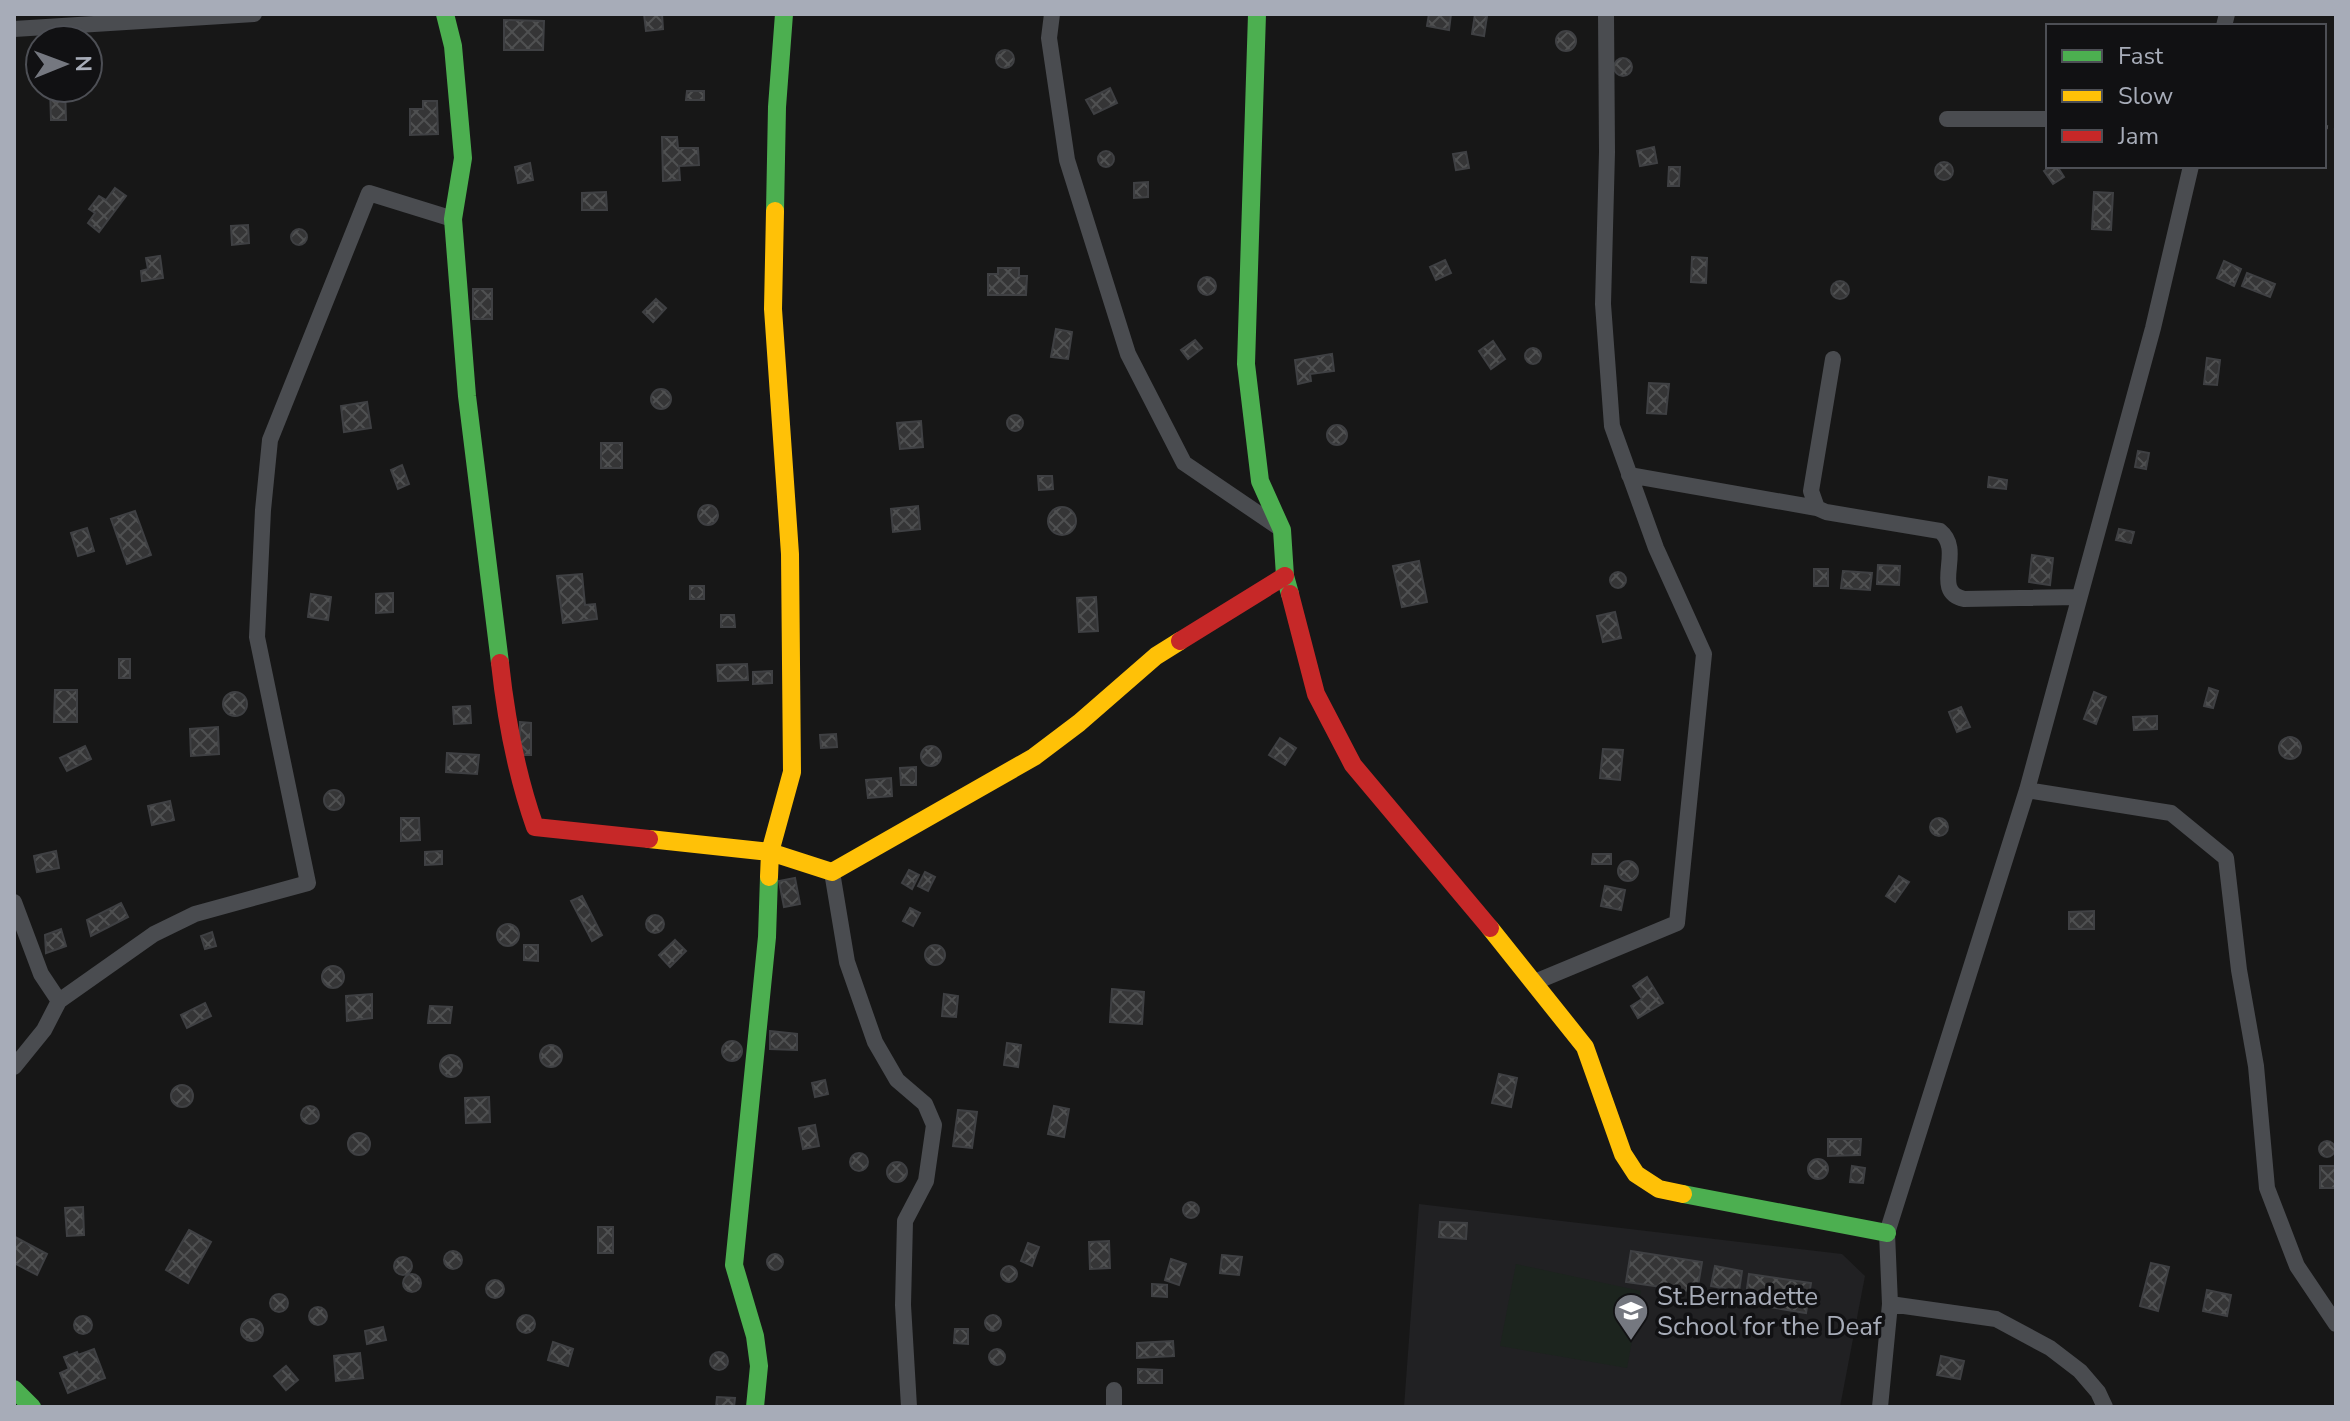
<svg xmlns="http://www.w3.org/2000/svg" width="2350" height="1421" font-family="'Nunito Sans',sans-serif">
	<style>
		.built { fill: #212123 }
		.green { fill: #1c241e }
		.building { fill: url(#building-cross-hatch); stroke: #3f4043; stroke-width: 2 }
		.lines { fill: none; stroke-linecap: round; stroke-linejoin: round }
		.path { stroke: #4d4e51; stroke-width: 4; stroke-dasharray: 4 6; stroke-linecap: butt }
		.street { stroke: #4a4c50; stroke-width: 16 }
		.fast { stroke: #4caf50; stroke-width: 18 }
		.slow { stroke: #ffc107; stroke-width: 18 }
		.jam { stroke: #c62828; stroke-width: 18 }
		.labels { text-anchor: middle; stroke-width: 7; stroke-linejoin: round; paint-order: stroke }
		.poi-label { font-size: 26px; fill: #a7acb8; stroke: #111113; text-anchor: start }
	</style>
	<defs>
		<pattern id="building-cross-hatch" width="8" height="8" patternUnits="userSpaceOnUse" patternTransform="scale(2)"><rect width="8" height="8" fill="#353536"/><path d="M0 0l8 8M0 8l8-8" fill="none" stroke="#4f5051"/></pattern>
	</defs>
	<rect width="100%" height="100%" fill="#171717"/>
	<path class="built" d="M1419 1204 1842 1254 1865 1276 1840 1407H1404Z"/>
	<path class="green" d="M1516 1264 1641 1291 1627 1368 1500 1346Z"/>
	<path class="building" d="M644 14H662L663 29 646 31Z
		M1429 14H1451L1449 30 1427 26Z
		M1475 14 1487 16 1484 36 1472 34Z
		M504 20 544 21 543 50H504Z
		M1556 41a10 10 0 1 1 20 0a10 10 0 1 1-20 0Z
		M996 59a9 9 0 1 1 18 0a9 9 0 1 1-18 0Z
		M1614 67a9 9 0 1 1 18 0a9 9 0 1 1-18 0Z
		M50 88H65L66 120H51Z
		M1110 88 1117 103 1094 114 1086 100Z
		M687 91H704V100H686Z
		M423 101H437L438 134 410 135V109H423Z
		M662 137H677L678 148H698L699 165 679 166 680 180 663 181Z
		M1654 147 1657 163 1640 166 1637 151Z
		M1098 159a8 8 0 1 1 16 0a8 8 0 1 1-16 0Z
		M1466 152 1469 168 1456 170 1453 154Z
		M1935 171a9 9 0 1 1 18 0a9 9 0 1 1-18 0Z
		M530 163 533 180 518 183 515 167Z
		M2052 166H2057L2064 177 2053 184 2044 171Z
		M1669 167H1680L1679 186H1668Z
		M1148 182V197L1134 198V183Z
		M115 188 126 196 99 232 88 223 95 213 89 209 99 196 106 200Z
		M606 192 607 210H582V193Z
		M2094 192 2113 193 2111 230 2092 229Z
		M248 225 249 243 232 245 231 226Z
		M291 237a8 8 0 1 1 16 0a8 8 0 1 1-16 0Z
		M160 256 163 278 142 281 141 271 148 269 146 258Z
		M1692 257 1707 258 1706 283 1691 282Z
		M1445 260 1451 273 1436 280 1430 267Z
		M2224 261 2241 269 2234 286 2217 278Z
		M998 268H1019V276H1027L1026 295H988V274H998Z
		M2247 273 2275 284 2270 297 2242 286Z
		M1198 286a9 9 0 1 1 18 0a9 9 0 1 1-18 0Z
		M1831 290a9 9 0 1 1 18 0a9 9 0 1 1-18 0Z
		M473 289H492V319H473Z
		M656 299 666 308 653 322 643 312Z
		M1056 329 1072 332 1068 359 1051 357Z
		M1195 340 1202 348 1188 359 1181 350Z
		M1493 341 1505 359 1491 369 1479 351Z
		M1525 356a8 8 0 1 1 16 0a8 8 0 1 1-16 0Z
		M1332 354 1334 371 1310 374 1311 381 1298 384 1295 360Z
		M2207 358 2220 360 2217 385 2204 384Z
		M1649 383 1669 384 1666 414 1647 413Z
		M651 399a10 10 0 1 1 20 0a10 10 0 1 1-20 0Z
		M367 402 371 428 344 432 341 406Z
		M1007 423a8 8 0 1 1 16 0a8 8 0 1 1-16 0Z
		M921 421 923 447 900 449 897 423Z
		M1327 435a10 10 0 1 1 20 0a10 10 0 1 1-20 0Z
		M601 443H622V468H601Z
		M2138 451 2149 453 2146 469 2135 467Z
		M402 465 409 484 398 489 391 470Z
		M1038 476H1052L1053 489 1039 490Z
		M1989 477 2007 480 2006 489 1988 487Z
		M698 515a10 10 0 1 1 20 0a10 10 0 1 1-20 0Z
		M918 506 920 529 893 532 891 509Z
		M1048 521a14 14 0 1 1 28 0a14 14 0 1 1-28 0Z
		M135 511 151 555 127 564 111 519Z
		M87 528 94 551 78 556 71 533Z
		M2119 529 2134 532 2131 543 2116 540Z
		M2032 555 2053 558 2050 585 2029 582Z
		M1419 561 1427 602 1402 607 1393 566Z
		M1878 565 1900 566 1899 585 1877 584Z
		M1814 569H1828V586H1814Z
		M1843 571 1872 573 1870 590 1841 588Z
		M1610 580a8 8 0 1 1 16 0a8 8 0 1 1-16 0Z
		M582 574 585 605 595 604 597 619 563 623 557 576Z
		M690 586H704V599H690Z
		M393 593V612L376 613V594Z
		M311 594 331 597 328 620 308 617Z
		M1096 597 1098 631 1079 632 1077 598Z
		M1615 612 1621 638 1603 642 1597 616Z
		M721 615H734L735 627H721Z
		M119 659H130V678H119Z
		M747 664 748 680 718 681 717 665Z
		M772 671V683L753 684V672Z
		M2209 688 2218 691 2213 708 2204 706Z
		M55 690H77V722H54Z
		M2094 692 2106 697 2096 724 2084 719Z
		M223 704a12 12 0 1 1 24 0a12 12 0 1 1-24 0Z
		M470 706 471 723 454 724 453 707Z
		M1961 707 1970 727 1957 732 1949 712Z
		M2157 716V729L2134 730 2133 717Z
		M520 722 531 723V755H520Z
		M218 727 219 754 191 756 190 729Z
		M836 734 837 747 821 748 820 735Z
		M2279 748a11 11 0 1 1 22 0a11 11 0 1 1-22 0Z
		M1280 738 1296 748 1285 765 1269 755Z
		M921 756a10 10 0 1 1 20 0a10 10 0 1 1-20 0Z
		M85 746 91 759 67 771 60 758Z
		M1603 749 1623 750 1620 780 1600 778Z
		M447 753 479 755 477 774 446 772Z
		M916 767V785H901L900 768Z
		M891 778 892 796 868 798 866 780Z
		M324 800a10 10 0 1 1 20 0a10 10 0 1 1-20 0Z
		M170 801 174 820 152 825 148 806Z
		M1930 827a9 9 0 1 1 18 0a9 9 0 1 1-18 0Z
		M401 818H419L420 840 401 841Z
		M56 851 59 868 37 872 34 856Z
		M442 851V864L425 865V852Z
		M1593 854H1611V864H1592Z
		M1618 871a10 10 0 1 1 20 0a10 10 0 1 1-20 0Z
		M909 870 919 875 912 889 902 883Z
		M925 872 935 877 928 891 918 886Z
		M1899 876 1909 882 1895 902 1886 896Z
		M795 878 800 904 784 907 779 881Z
		M1605 886 1625 890 1621 910 1601 906Z
		M582 896 602 935 592 941 571 901Z
		M121 903 128 917 91 936 87 920Z
		M910 908 920 913 913 926 903 921Z
		M2094 911V929H2069V912Z
		M646 924a9 9 0 1 1 18 0a9 9 0 1 1-18 0Z
		M497 935a11 11 0 1 1 22 0a11 11 0 1 1-22 0Z
		M61 929 66 946 46 953 45 935Z
		M212 932 216 946 205 949 201 936Z
		M675 940 686 951 670 967 659 955Z
		M925 955a10 10 0 1 1 20 0a10 10 0 1 1-20 0Z
		M524 945H538V961L524 960Z
		M322 977a11 11 0 1 1 22 0a11 11 0 1 1-22 0Z
		M1647 977 1663 1003 1638 1018 1631 1006 1642 999 1633 986Z
		M1112 989 1144 992 1142 1024 1110 1022Z
		M372 994V1018L347 1021 346 996Z
		M944 994 958 996 956 1017 942 1016Z
		M205 1003 211 1016 187 1028 181 1015Z
		M430 1006 452 1007 450 1023H428Z
		M770 1031 797 1034V1050L770 1049Z
		M722 1051a10 10 0 1 1 20 0a10 10 0 1 1-20 0Z
		M1007 1043 1021 1045 1018 1067 1004 1065Z
		M540 1056a11 11 0 1 1 22 0a11 11 0 1 1-22 0Z
		M440 1066a11 11 0 1 1 22 0a11 11 0 1 1-22 0Z
		M1499 1074 1517 1078 1511 1107 1492 1103Z
		M825 1080 828 1094 815 1097 812 1083Z
		M171 1096a11 11 0 1 1 22 0a11 11 0 1 1-22 0Z
		M489 1097 490 1122 466 1123 465 1098Z
		M1054 1106 1069 1109 1064 1137 1048 1134Z
		M301 1115a9 9 0 1 1 18 0a9 9 0 1 1-18 0Z
		M958 1110 977 1112 972 1148 953 1146Z
		M815 1125 819 1146 803 1149 799 1128Z
		M348 1144a11 11 0 1 1 22 0a11 11 0 1 1-22 0Z
		M1828 1139H1861L1860 1155 1828 1156Z
		M2319 1149a8 8 0 1 1 16 0a8 8 0 1 1-16 0Z
		M850 1162a9 9 0 1 1 18 0a9 9 0 1 1-18 0Z
		M1808 1169a10 10 0 1 1 20 0a10 10 0 1 1-20 0Z
		M887 1172a10 10 0 1 1 20 0a10 10 0 1 1-20 0Z
		M1852 1166 1865 1168 1863 1183 1850 1182Z
		M2320 1166H2336V1188H2320Z
		M1183 1210a8 8 0 1 1 16 0a8 8 0 1 1-16 0Z
		M83 1207 84 1235 67 1236 65 1208Z
		M1440 1222 1467 1223 1466 1239 1439 1237Z
		M598 1227H613V1253H598Z
		M189 1230 211 1242 188 1283 166 1270Z
		M15 1237 47 1254 37 1275 14 1263Z
		M1109 1241 1110 1268 1090 1269 1089 1242Z
		M1028 1243 1039 1247 1032 1266 1021 1261Z
		M1631 1251 1702 1262 1697 1292 1626 1282Z
		M444 1260a9 9 0 1 1 18 0a9 9 0 1 1-18 0Z
		M767 1262a8 8 0 1 1 16 0a8 8 0 1 1-16 0Z
		M1222 1255 1242 1257 1239 1275 1220 1273Z
		M394 1266a9 9 0 1 1 18 0a9 9 0 1 1-18 0Z
		M1171 1259 1186 1264 1179 1285 1165 1280Z
		M2151 1263 2169 1267 2158 1311 2140 1306Z
		M1001 1274a8 8 0 1 1 16 0a8 8 0 1 1-16 0Z
		M1715 1266 1742 1271 1739 1291 1711 1286Z
		M1749 1274 1811 1283 1806 1313 1745 1303Z
		M403 1283a9 9 0 1 1 18 0a9 9 0 1 1-18 0Z
		M486 1289a9 9 0 1 1 18 0a9 9 0 1 1-18 0Z
		M1152 1284 1167 1285V1297L1152 1296Z
		M2207 1290 2231 1295 2227 1316 2203 1311Z
		M270 1303a9 9 0 1 1 18 0a9 9 0 1 1-18 0Z
		M309 1316a9 9 0 1 1 18 0a9 9 0 1 1-18 0Z
		M985 1323a8 8 0 1 1 16 0a8 8 0 1 1-16 0Z
		M517 1324a9 9 0 1 1 18 0a9 9 0 1 1-18 0Z
		M74 1325a9 9 0 1 1 18 0a9 9 0 1 1-18 0Z
		M241 1330a11 11 0 1 1 22 0a11 11 0 1 1-22 0Z
		M383 1327 386 1340 367 1344 365 1331Z
		M955 1329H968V1344L954 1343Z
		M1173 1341 1174 1356 1137 1358V1343Z
		M553 1342 573 1349 568 1366 548 1360Z
		M989 1357a8 8 0 1 1 16 0a8 8 0 1 1-16 0Z
		M94 1349 105 1378 68 1393 60 1373 69 1369 64 1357 77 1352 78 1355Z
		M710 1361a9 9 0 1 1 18 0a9 9 0 1 1-18 0Z
		M360 1353 363 1378 336 1381 334 1356Z
		M1941 1356 1964 1361 1960 1379 1937 1375Z
		M286 1366 298 1380 286 1390 274 1376Z
		M1138 1369 1162 1370V1383H1138Z
		M717 1397 735 1398 734 1407H716Z"/>
	<g class="lines">
		<path class="path" d="M2324 127 2336 128"/>
		<path class="street" d="M1052 14 1049 38 1067 160 1128 354 1184 463 1281 529
			M2224 26 2227 14
			M14 29 254 14
			M1947 119H2048
			M1833 359 1811 491 1817 508 1826 512 1940 531C1965 551 1930 591 1964 599L2079 597
			M1629 475 1817 508
			M2027 790 2171 813 2226 858 2239 970 2256 1066 2267 1188 2297 1266 2336 1324
			M832 872 847 962 875 1042 897 1080 925 1104 934 1125 926 1181 905 1221 903 1305 909 1407
			M14 902 41 974 59 1001
			M1535 982 1677 923 1704 654 1656 548 1612 426 1603 304 1607 152 1606 14
			M14 1067 44 1030 59 1001 154 934 195 914 308 883 257 637 263 510 270 440 369 193 453 219
			M1890 1304 1996 1319 2050 1348 2080 1371 2098 1392 2105 1407
			M1114 1407V1390
			M1880 1407 1890 1304 1887 1233 2027 790 2153 328 2191 166"/>
		<path class="fast" d="M445 14 453 46 463 158 453 219 467 396 500 663
			M1257 14 1246 364 1260 481 1282 530 1285 576 1290 594
			M775 211 777 107 784 14
			M1683 1194 1887 1233
			M14 1389 32 1407
			M755 1407 759 1366 755 1336 734 1265 767 937 769 877"/>
		<path class="slow" d="M649 839 770 852 832 872 1034 757 1079 723 1156 656 1180 641
			M769 877 770 852 792 772 790 554 773 309 775 211
			M1490 928 1585 1047 1623 1154 1636 1174 1659 1189 1683 1194"/>
		<path class="jam" d="M1290 594 1316 694 1353 765 1490 928
			M1180 641 1285 576
			M500 663C506 719 516 773 535 827L649 839"/>
	</g>
	<defs>
		<symbol id="school-pin" viewBox="-11 -11 22 30"><path d="M0 17L-7.5 6A9.5 9.5 0 1 1 7.5 6Z" fill="#757880" stroke="#111113"/><path d="M0-5L7-2L0 1L-7-2ZM-4 1L0 2.5L4 1V4Q0 6-4 4Z" fill="#fff"/></symbol>
	</defs>
	<g fill-rule="evenodd">
		<use href="#school-pin" x="1611" y="1291" width="40" height="54"/>
	</g>
	<g class="labels">
		<g class="poi-label">
			<text x="1657" y="1305">St.Bernadette<tspan x="1657" dy="30">School for the Deaf</tspan></text>
		</g>
	</g>
	<rect width="2350" height="1421" fill="none" stroke="#a7acb8" stroke-width="32"/>
	<rect x="2046" y="24" width="280" height="144" fill="#111113" stroke="#4d4f55" stroke-width="2"/>
	<rect x="2062" y="50" width="40" height="12" fill="#4caf50" stroke="#4d4f55" stroke-width="2"/>
	<text x="2118" y="64" font-size="24" fill="#a7acb8">Fast</text>
	<rect x="2062" y="90" width="40" height="12" fill="#ffc107" stroke="#4d4f55" stroke-width="2"/>
	<text x="2118" y="104" font-size="24" fill="#a7acb8">Slow</text>
	<rect x="2062" y="130" width="40" height="12" fill="#c62828" stroke="#4d4f55" stroke-width="2"/>
	<text x="2118" y="144" font-size="24" fill="#a7acb8">Jam</text>
	<g transform="translate(64 64) rotate(89)"><circle r="38" fill="#111113" stroke="#4d4f55" stroke-width="2"/>
	<path d="M0-6L14 30L0 20L-14 30Z" fill="#757880"/>
	<text y="-12" font-size="22" font-weight="bold" text-anchor="middle" fill="#a7acb8">N</text>
	</g>
</svg>
